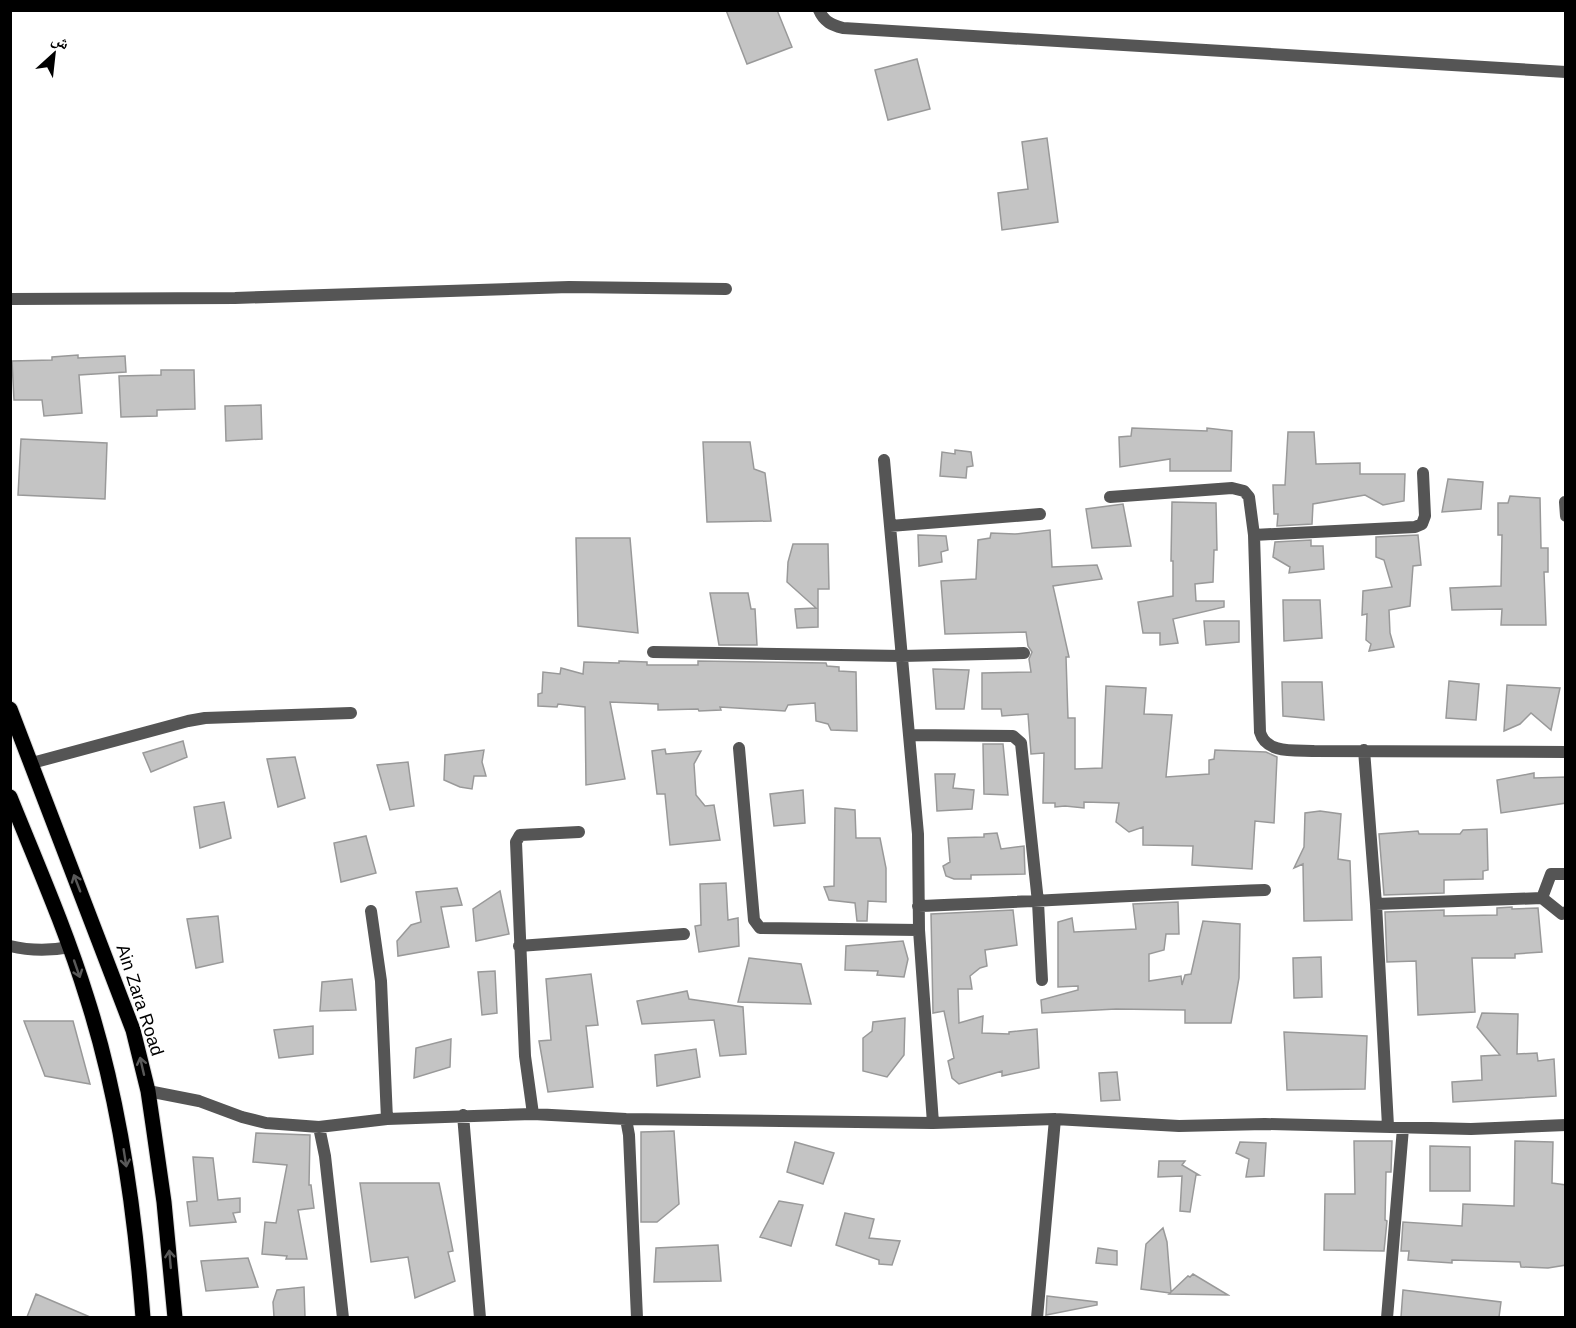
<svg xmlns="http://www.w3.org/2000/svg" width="1576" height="1328" font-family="Helvetica,'Noto Naskh Arabic',sans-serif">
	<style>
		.building { fill: #c4c4c4; stroke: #999; stroke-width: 1.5 }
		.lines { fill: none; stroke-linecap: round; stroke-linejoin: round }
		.primary-casing { stroke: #dbdbdb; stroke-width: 17 }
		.street { stroke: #555; stroke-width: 12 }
		.primary { stroke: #000; stroke-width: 15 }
		.oneway { stroke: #595959 }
		.labels { text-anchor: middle; stroke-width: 5; stroke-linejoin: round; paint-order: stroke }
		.street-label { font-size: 18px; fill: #000; stroke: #fff }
	</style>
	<rect width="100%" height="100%" fill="#fff"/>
	<path class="building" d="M726 10H777L792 47 747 64Z
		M917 59 930 109 888 120 875 70Z
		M1047 138 1058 222 1002 230 998 193 1028 189 1022 142Z
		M78 355V358L125 356 126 372 79 375 82 413 44 416 42 400H14L12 361 52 360V357Z
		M161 370H194L195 409 157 410V416L121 417 119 376 161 375Z
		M261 405 262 439 226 441 225 406Z
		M1132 428 1207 431V428L1232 431 1231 471H1170V459L1120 467 1119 437 1131 436Z
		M1288 432H1314L1316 464 1360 463V474H1405L1404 501 1383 505 1365 495 1313 504 1312 524 1277 526 1278 514H1274L1273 485H1285Z
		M21 439 107 443 105 499 18 495Z
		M703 442H750L754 469 765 473 771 521 707 522Z
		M955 450 971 452 973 466 967 467 966 478 940 476 942 452 955 454Z
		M1448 479 1483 482 1481 509 1442 512Z
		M1510 496 1540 498 1541 548H1548V572H1544L1546 625H1501L1502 609 1452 610 1450 588 1501 586 1502 535H1498V503H1508Z
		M1172 502 1216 503 1217 550H1214L1213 582 1195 584 1196 601H1224V607L1173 619 1178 643 1160 645V633H1143L1138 602 1173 596V561H1171Z
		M1123 504 1131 546 1092 548 1086 509Z
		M1050 530 1052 567 1097 565 1102 579 1053 586 1069 657H1066L1068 718H1075V769L1102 768 1106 686 1146 688 1144 714 1172 715 1166 777 1209 774V760L1214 759 1215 750 1266 752 1277 757 1274 823 1255 821 1252 869 1192 865 1193 846 1143 845V827L1129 832 1116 822 1119 803 1084 802V808L1065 806 1055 807V803H1043L1044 753 1031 754 1028 714 1002 716 1001 709H982V673L1031 672 1029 659 1032 652 1028 646 1026 632 945 634 941 581 976 579 978 540 990 538 991 533 1015 534Z
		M918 535 946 536 948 550 941 552 942 562 919 566Z
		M1418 535 1421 565 1413 566 1410 606 1389 610 1390 633 1394 647 1369 651 1371 644 1366 640 1367 614 1362 615 1363 591 1392 587 1384 560 1376 557V537Z
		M576 538H630L638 633 578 626Z
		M1311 540V546H1323L1324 569 1289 573 1290 567 1273 557 1275 542Z
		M793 544H828L829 589H818V627L797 628 795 609 816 608 787 582 788 562Z
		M710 593H748L751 609H755L757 645H719Z
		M1283 600H1320L1322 638 1284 641Z
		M1204 621H1239V642L1206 645Z
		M619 661 647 662V665H698V661L826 663 827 666 839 667V671L856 672 857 731 831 730 828 724 816 721 815 703 788 705 785 711 720 707 721 710 699 711 698 709 658 710V704L610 702 625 779 586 785 585 707 558 704 557 707 538 706V694L542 693 543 672 560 674 561 668 583 674 584 662 619 663Z
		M933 669 969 670 964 709H936Z
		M1449 681 1479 684 1476 720 1446 718Z
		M1282 682H1322L1324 720 1283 716Z
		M1507 685 1560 688 1551 730 1531 713 1520 724 1504 731Z
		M183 741 187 757 151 772 143 753Z
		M983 744H1003L1008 795 984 794Z
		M665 749 666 754 701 751 694 764 696 795 705 806 714 805 720 840 670 845 665 794H657L652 751Z
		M484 750 482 762 486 776H474L472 789 460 787 444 780 445 755Z
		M295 757 305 798 278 807 267 759Z
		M408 762 414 806 390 810 377 765Z
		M1534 773V778L1566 777V803L1501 813 1497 780Z
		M935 774H955L953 788 974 790 972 809 937 811Z
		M803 790 805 823 774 826 770 794Z
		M224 802 231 838 200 848 194 807Z
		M835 808 855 810 856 838H880L886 868V902L868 901 867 921H857L855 903 829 900 824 887 834 886Z
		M1320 811 1341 814 1338 859 1350 861 1352 920 1304 921 1303 864 1294 868 1304 847 1305 813Z
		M1487 829 1488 870 1483 871V879L1444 880V893L1384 895 1379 834 1418 831 1419 834H1460L1463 830Z
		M997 833 1001 849 1024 846 1025 874 971 875V879H954L946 876 943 866 950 862 948 838 984 837V834Z
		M366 836 376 873 341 882 334 843Z
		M726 883 728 920 738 918 739 946 699 952 695 926 701 925 700 884Z
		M457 888 462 905 441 907 449 947 398 956 397 941 411 925 421 922 416 892Z
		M500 891 509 934 476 941 473 909Z
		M1178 902 1179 934H1166L1164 950 1149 954V981L1181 976 1182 985 1185 975 1191 974 1203 921 1240 924 1239 978 1231 1023H1185V1010L1116 1009 1042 1013 1041 1000 1078 990V986L1058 987V922L1072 918 1074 932 1136 929 1133 904Z
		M1512 907V909L1538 908 1542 952 1515 954V958H1472L1475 1012 1418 1015 1416 961 1387 962 1385 912 1444 910V916L1497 915V908Z
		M1013 910 1017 945 985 950 987 966 980 968 970 976 972 989H958L959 1023 983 1016 982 1033 1009 1034V1032L1037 1029 1039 1068 1002 1076V1071L959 1084 952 1078 948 1061 954 1058 944 1011 933 1013 931 914Z
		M218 916 223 962 196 968 187 919Z
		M903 941 908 959 904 977 877 975 878 971 845 970 846 946Z
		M1321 957 1322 997 1294 998 1293 958Z
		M749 958 801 964 811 1004 738 1002Z
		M495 971 497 1013 482 1015 478 972Z
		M591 974 598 1025 586 1026 593 1087 548 1092 539 1041 551 1040 546 979Z
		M352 979 356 1010 320 1011 322 982Z
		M687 991 689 999 743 1007 746 1054 720 1056 714 1020 642 1024 637 1001Z
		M1482 1013 1518 1014 1517 1054 1537 1053 1538 1061 1554 1059 1556 1096 1453 1102 1452 1082 1482 1080 1481 1056 1500 1055 1477 1027Z
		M905 1018 904 1055 887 1077 863 1071V1038L872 1031 873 1022Z
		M24 1021H73L90 1084 45 1076Z
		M313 1026V1054L279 1058 274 1030Z
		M1284 1032 1367 1036 1365 1089 1287 1090Z
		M451 1039 450 1067 414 1078 416 1048Z
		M696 1049 700 1077 657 1086 655 1055Z
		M1117 1072 1120 1100 1101 1101 1099 1073Z
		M674 1131 679 1204 657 1222H641V1132Z
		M256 1133 310 1135 309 1185H311L314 1208 298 1210 307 1259H286L287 1256 262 1254 265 1222 276 1223 287 1165 253 1162Z
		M1354 1141H1392L1391 1172H1386L1385 1220 1387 1221 1384 1251 1324 1250 1325 1194H1355Z
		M1515 1141 1553 1142 1552 1183 1566 1185V1265L1548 1268 1521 1267 1520 1262 1452 1260V1263L1408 1260 1409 1251H1401L1403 1222 1462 1226 1463 1204 1514 1206Z
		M795 1142 834 1153 823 1184 787 1172Z
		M1240 1142 1266 1143 1264 1176 1246 1177 1249 1159 1236 1153Z
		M1430 1146 1470 1147V1191H1430Z
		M193 1157 213 1158 218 1200 240 1198V1212L233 1213 236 1222 190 1226 187 1202 197 1201Z
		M1159 1161H1185L1182 1165 1199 1175H1196L1190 1212 1180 1211 1182 1176 1158 1177Z
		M360 1183H439L453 1251 448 1252 455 1281 415 1298 408 1257 371 1262Z
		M779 1201 803 1205 791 1246 760 1237Z
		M845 1213 874 1219 869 1238 900 1241 892 1265 879 1264V1260L836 1245Z
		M1163 1228 1167 1242 1171 1292 1188 1276 1190 1277 1193 1274 1228 1295 1169 1294 1170 1293 1141 1289 1146 1244Z
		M718 1245 721 1281 654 1282 656 1248Z
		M1098 1248 1117 1251V1265L1096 1263Z
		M248 1258 258 1287 206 1291 201 1261Z
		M304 1287 305 1317H274L273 1302 277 1290Z
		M1403 1290 1501 1302 1499 1317H1401Z
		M36 1294 90 1317H27Z
		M1047 1296 1097 1302V1305L1046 1315Z"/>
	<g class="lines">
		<defs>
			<path id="primary" d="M10 709 133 1030 148 1091 153 1125 164 1202 175 1318
				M10 797C37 864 66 930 87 998 120 1101 135 1210 143 1318"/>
		</defs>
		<use href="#primary" class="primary-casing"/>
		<path class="street" d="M819 10C824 22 832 25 843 28L1566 72
			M10 299 235 298 569 287 726 289
			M884 460 918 834 919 930 933 1123
			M1110 497 1232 488 1244 491 1249 497 1254 535 1260 732C1266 754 1295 750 1314 751L1566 752
			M1565 502 1566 516
			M890 526 1040 514
			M1254 535 1415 527 1422 524 1425 516 1423 473
			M653 652 902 656 1024 653
			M909 735 1013 736 1021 743 1038 902 1042 980
			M739 748 754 920 760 928 919 930
			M1364 750 1376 904 1388 1126
			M32 763 188 721 205 718 351 713
			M1566 874H1551L1542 898 1562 914 1566 912
			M1376 904 1542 898
			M918 906C1034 902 1149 894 1265 890
			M371 911 381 981 387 1119
			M10 946C31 951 49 951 70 947
			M519 946 684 934
			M148 1091 199 1101 242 1117 266 1123 319 1127 387 1119 533 1114 626 1119 933 1123 1055 1119 1179 1126 1265 1124 1471 1129 1566 1125
			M533 1114 525 1056 516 842 520 835 579 832
			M463 1115 480 1318
			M626 1119 629 1135 637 1318
			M319 1127 325 1156 343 1318
			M1037 1318 1055 1119
			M1387 1318 1403 1128"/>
		<use href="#primary" class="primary"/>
	</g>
	<defs><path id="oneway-shaft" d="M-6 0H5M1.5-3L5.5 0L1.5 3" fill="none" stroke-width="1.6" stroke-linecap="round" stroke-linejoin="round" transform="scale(1.5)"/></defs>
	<g class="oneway">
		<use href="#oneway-shaft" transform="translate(77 883) rotate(-111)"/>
		<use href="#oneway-shaft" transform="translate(77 969) rotate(71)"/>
		<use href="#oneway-shaft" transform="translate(142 1066) rotate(-103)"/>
		<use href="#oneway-shaft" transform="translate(125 1158) rotate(81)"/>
		<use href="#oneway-shaft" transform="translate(170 1259) rotate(-95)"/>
	</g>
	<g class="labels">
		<g class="street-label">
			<text transform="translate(140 1000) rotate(72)" y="6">Ain Zara Road</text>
		</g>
	</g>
	<rect width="1576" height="1328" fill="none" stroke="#000000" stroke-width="24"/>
	<g transform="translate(54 54) rotate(27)" stroke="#ffffff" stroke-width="4.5" paint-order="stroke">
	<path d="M0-4.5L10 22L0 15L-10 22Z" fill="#000000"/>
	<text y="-9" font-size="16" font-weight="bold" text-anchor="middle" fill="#000000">ش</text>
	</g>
</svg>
